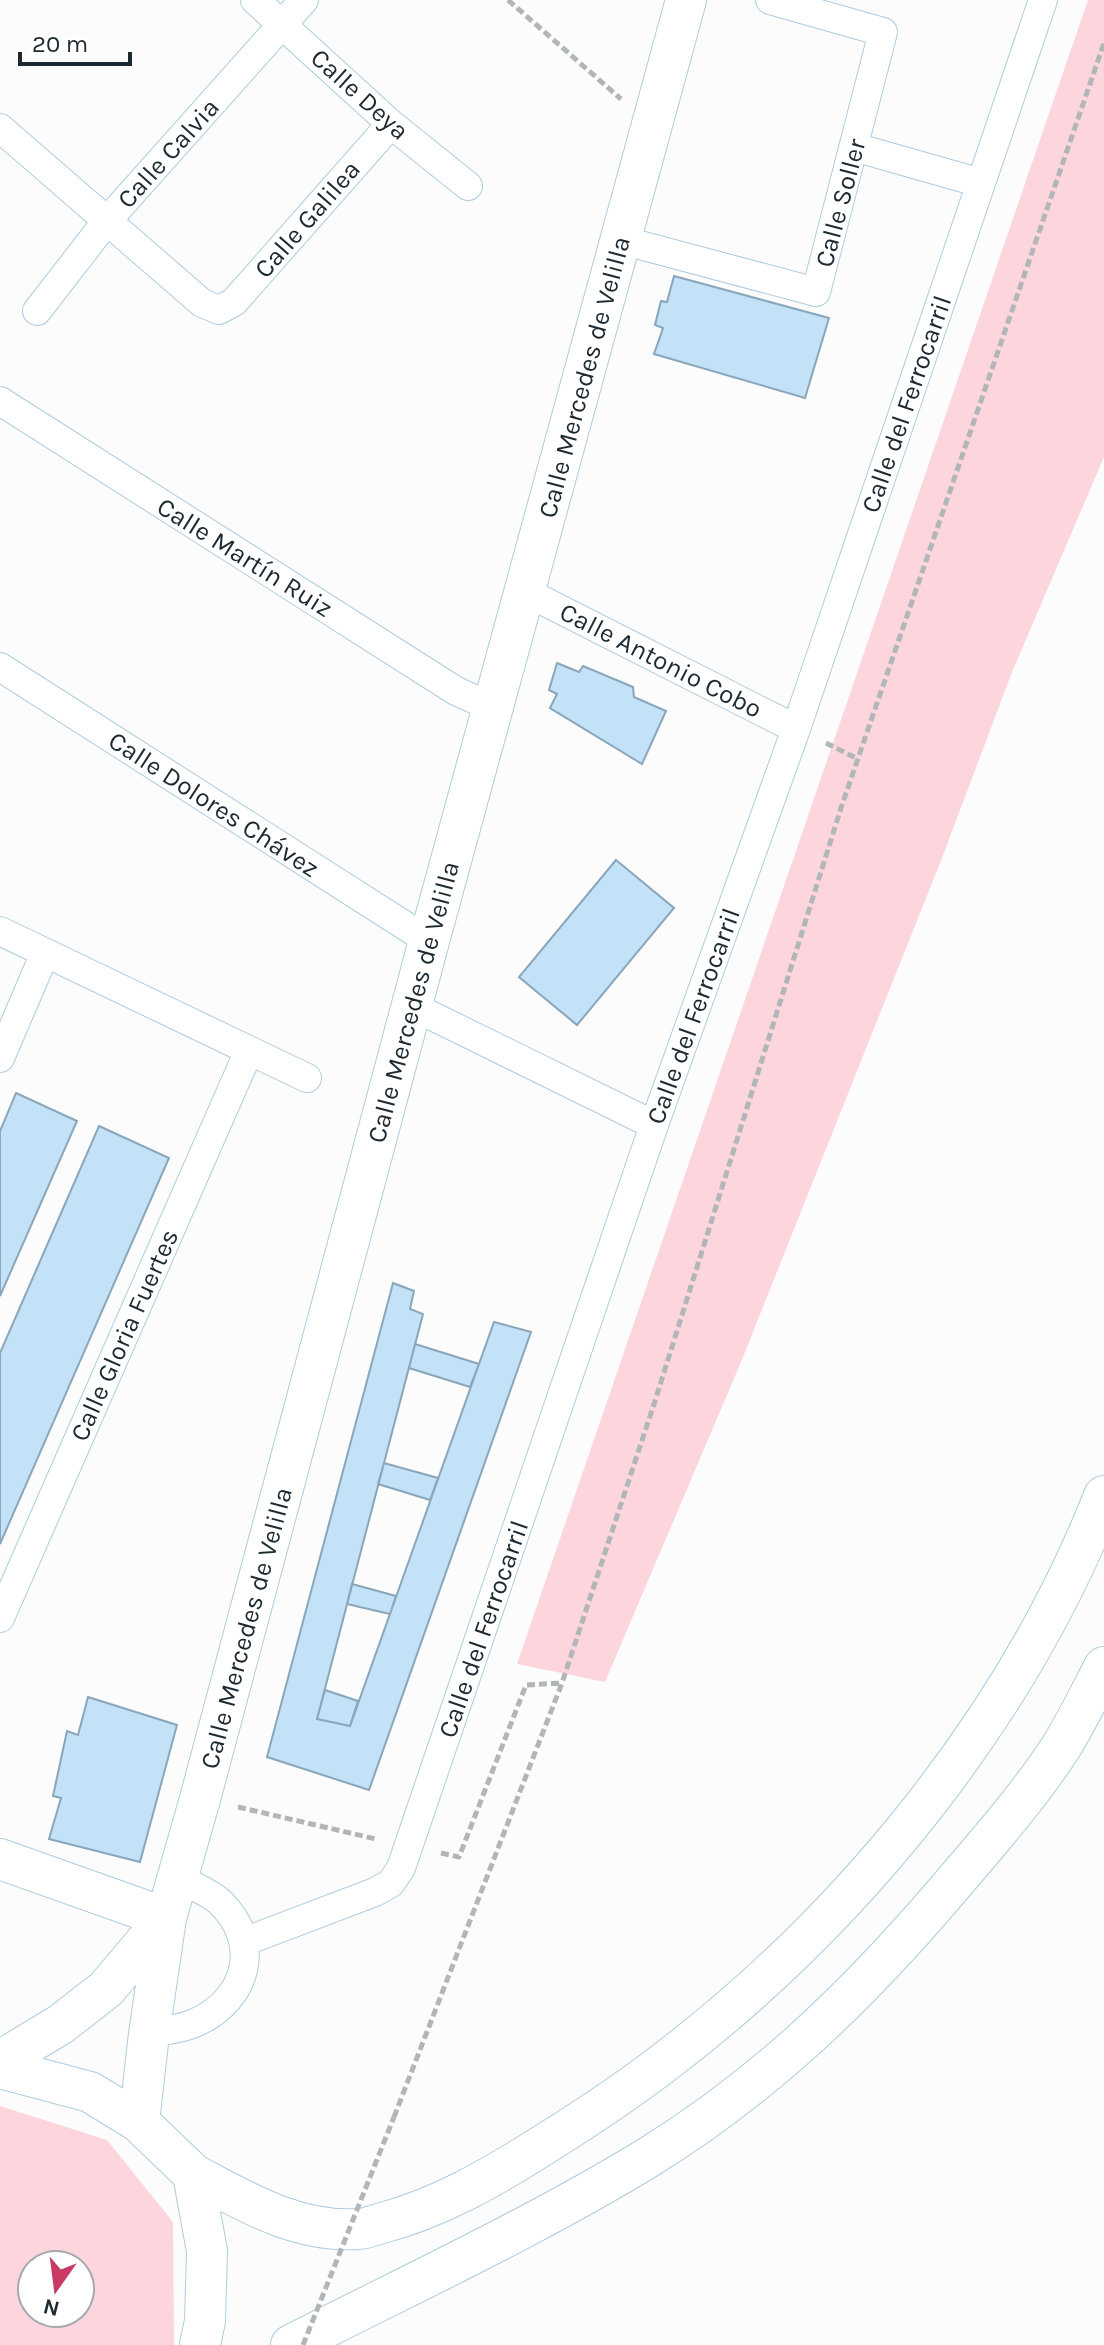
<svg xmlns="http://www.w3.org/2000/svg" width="1104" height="2345" font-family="Karla,sans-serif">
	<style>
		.green { fill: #fcd6dc; fill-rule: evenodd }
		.building { fill: #c3e1f7; stroke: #89a6bb; stroke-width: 2 }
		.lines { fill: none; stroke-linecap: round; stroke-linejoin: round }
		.street-casing { stroke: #aecce1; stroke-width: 30 }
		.secondary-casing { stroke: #aecce1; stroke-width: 42 }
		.path { stroke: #b2b6b9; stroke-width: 5; stroke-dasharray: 8 4; stroke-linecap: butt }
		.street { stroke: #fff; stroke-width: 28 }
		.secondary { stroke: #fff; stroke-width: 40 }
		.path-bridge { stroke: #b2b6b9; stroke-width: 5; stroke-dasharray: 8 4; stroke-linecap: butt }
		.labels { text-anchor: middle; stroke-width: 6; stroke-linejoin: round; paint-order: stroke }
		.street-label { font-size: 26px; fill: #1d2931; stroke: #fff }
	</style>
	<rect width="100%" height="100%" fill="#fcfcfc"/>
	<path class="green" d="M1088 0H1104V457L1012 672 942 858 741 1362 605 1682 517 1664Z
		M0 2106 107 2140 173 2222 174 2345H0ZM80 2265V2313H32V2265Z"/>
	<path class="building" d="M674 276 829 318 805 398 654 354 663 328 655 325 661 301 667 302Z
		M557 663 579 672 583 666 633 687 634 697 666 711 642 764 550 708 557 694 549 690Z
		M616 860 674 908 577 1025 519 977Z
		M16 1093 77 1121 0 1296V1131Z
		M99 1126 169 1158 0 1544V1353Z
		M393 1283 414 1291 410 1309 423 1314 317 1719 350 1726 494 1322 531 1332 369 1790 267 1757Z
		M415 1344 479 1364 470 1387 409 1368Z
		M384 1463 438 1478 430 1500 378 1484Z
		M352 1584 396 1596 390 1614 347 1604Z
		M325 1690 358 1701 350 1726 317 1719Z
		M88 1697 177 1725 140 1862 49 1839 61 1798 53 1796 67 1731 78 1735Z"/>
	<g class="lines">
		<defs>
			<path id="street" d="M255 0 391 124 468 186
				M0 128 202 303 219 310 234 302 391 124
				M854 147 981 183
				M621 240 816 292 883 32 770 0
				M37 311 106 222 304 0
				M0 401 456 691 494 708
				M526 592 796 729
				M0 667 429 941
				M0 931 307 1078
				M412 1006 654 1125
				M0 1058 45 953
				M0 1618 248 1053
				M246 1941 375 1892 391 1883 401 1868 654 1125 796 729 1043 0
				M149 2034C164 2030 183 2029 197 2022 248 1998 262 1943 220 1902 209 1892 191 1885 177 1878"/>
			<path id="secondary" d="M0 1859 166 1918
				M0 2061 61 2024 106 1989 166 1918
				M0 2068 90 2092 139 2122 193 2174 207 2251 205 2321 200 2345
				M139 2122 149 2034 166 1918 200 1799 429 941 686 0
				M193 2174C244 2201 297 2233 358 2229 366 2229 374 2225 382 2223 439 2208 491 2178 540 2147 585 2119 629 2090 670 2058 856 1915 1018 1715 1104 1496
				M291 2345C411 2284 534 2227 649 2157 765 2085 856 1997 945 1893 985 1846 1027 1799 1061 1747 1077 1721 1090 1694 1104 1667"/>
		</defs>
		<use href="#street" class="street-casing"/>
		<use href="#secondary" class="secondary-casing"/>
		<path class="path" d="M508 0 621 99
			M826 743 858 759
			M238 1807 376 1839
			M441 1853 459 1857 526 1685 562 1683
			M394 2117 562 1683 655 1401 841 808 1104 43"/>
		<use href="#street" class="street"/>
		<use href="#secondary" class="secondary"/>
		<path class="path-bridge" d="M303 2345 394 2117"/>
	</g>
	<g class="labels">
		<g class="street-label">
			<text transform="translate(360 94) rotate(42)" y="9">Calle Deya</text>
			<text transform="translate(168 153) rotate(-48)" y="9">Calle Calvia</text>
			<text transform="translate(840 203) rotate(-75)" y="9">Calle Soller</text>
			<text transform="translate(307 219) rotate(-49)" y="9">Calle Galilea</text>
			<text transform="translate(584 377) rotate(-75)" y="9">Calle Mercedes de Velilla</text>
			<text transform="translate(906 404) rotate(-71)" y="9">Calle del Ferrocarril</text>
			<text transform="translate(245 557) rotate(32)" y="9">Calle Martín Ruiz</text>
			<text transform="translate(661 660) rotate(27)" y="9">Calle Antonio Cobo</text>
			<text transform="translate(214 804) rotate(33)" y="9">Calle Dolores Chávez</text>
			<text transform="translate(413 1002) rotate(-75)" y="9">Calle Mercedes de Velilla</text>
			<text transform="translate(693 1016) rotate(-70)" y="9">Calle del Ferrocarril</text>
			<text transform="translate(124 1335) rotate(-66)" y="9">Calle Gloria Fuertes</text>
			<text transform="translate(246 1628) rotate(-75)" y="9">Calle Mercedes de Velilla</text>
			<text transform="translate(483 1629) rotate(-71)" y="9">Calle del Ferrocarril</text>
		</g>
	</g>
	<g transform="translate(56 2289) rotate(194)"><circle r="38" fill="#ffffff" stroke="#a5a9ad" stroke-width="2"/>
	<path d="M0-6L14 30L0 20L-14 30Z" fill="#c93b64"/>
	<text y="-12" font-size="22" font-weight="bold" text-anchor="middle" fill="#1d2931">N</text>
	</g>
	<path d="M20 52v12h110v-12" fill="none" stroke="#1d2931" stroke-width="4"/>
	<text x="32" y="52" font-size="24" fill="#1d2931" stroke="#ffffff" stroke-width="6" paint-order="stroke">20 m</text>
</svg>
